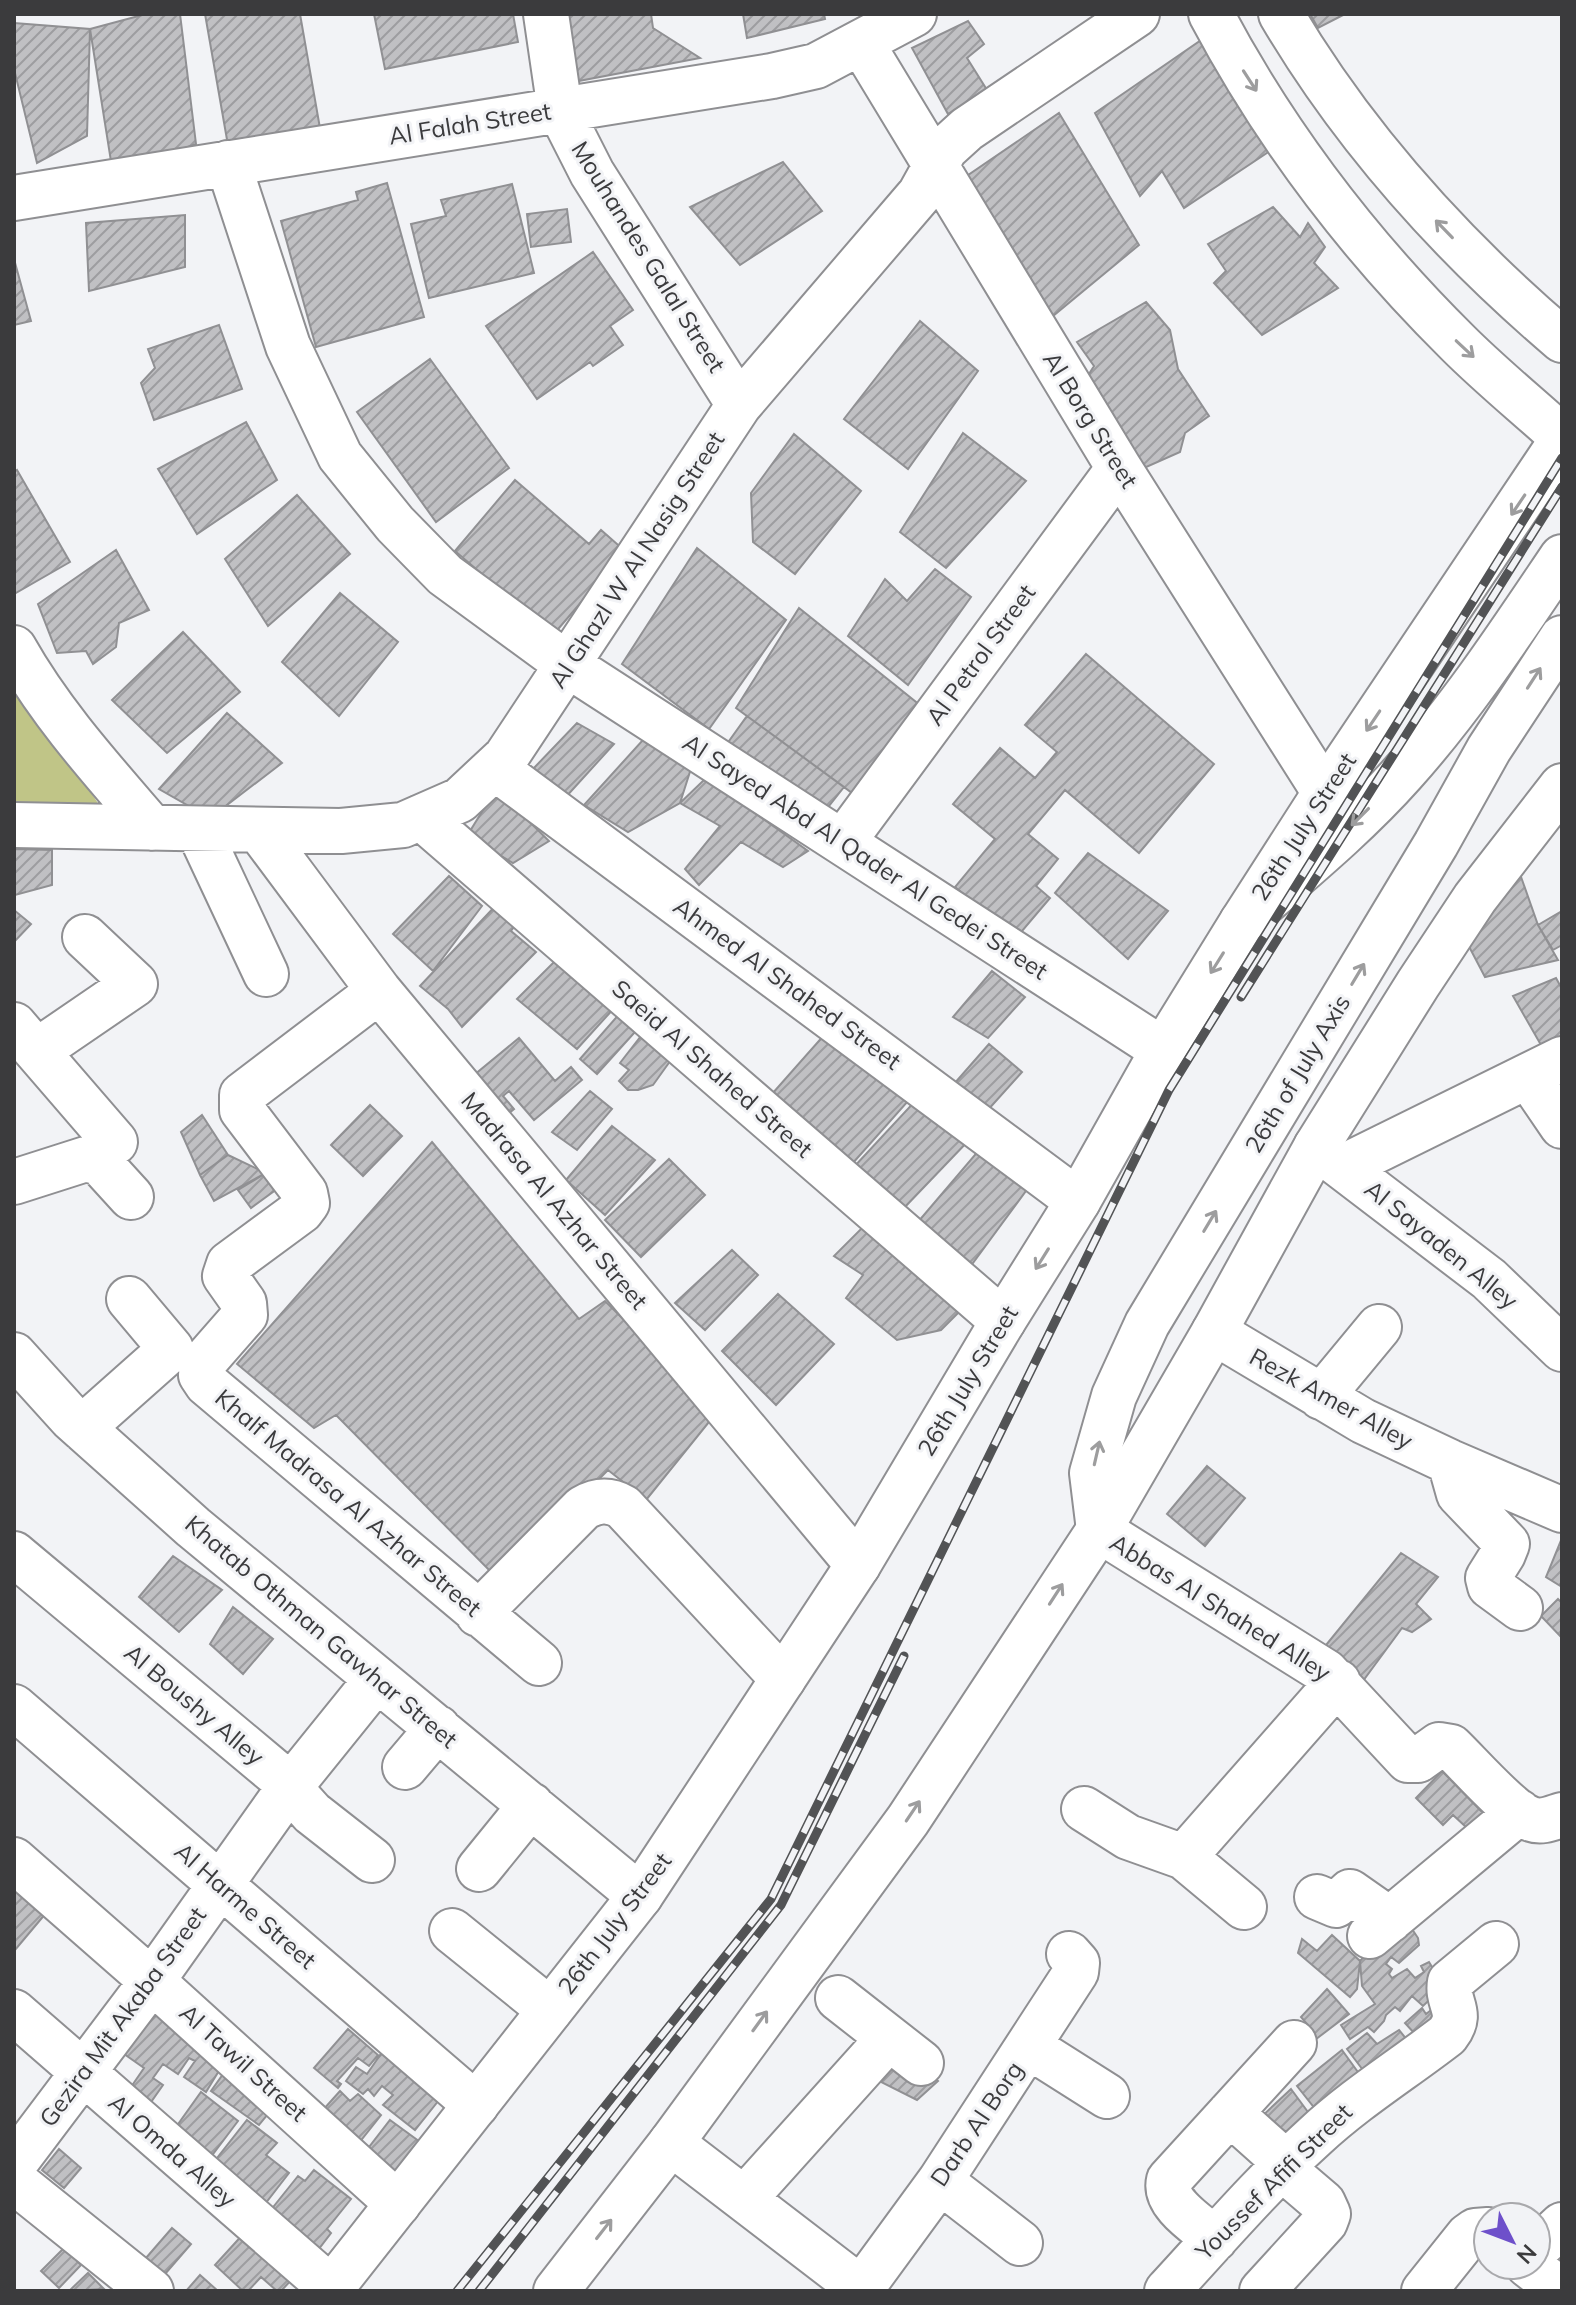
<svg xmlns="http://www.w3.org/2000/svg" width="1576" height="2305" font-family="Mulish,sans-serif">
	<style>
		.grass { fill: #c0c587 }
		.building { fill: url(#building-hatch); stroke: #909093; stroke-width: 2 }
		.lines { fill: none; stroke-linecap: round; stroke-linejoin: round }
		.minor-casing { stroke: #8f8f92; stroke-width: 48 }
		.major-casing { stroke: #8f8f92; stroke-width: 48 }
		.highway-casing { stroke: #8f8f92; stroke-width: 48 }
		.minor { stroke: #fff; stroke-width: 44 }
		.major { stroke: #fff; stroke-width: 44 }
		.highway { stroke: #fff; stroke-width: 44 }
		.rail-casing { stroke: #525355; stroke-width: 9 }
		.rail { stroke: #f2f3f6; stroke-width: 6; stroke-dasharray: 18; stroke-linecap: butt }
		.oneway { stroke: #9d9d9e }
		.labels { text-anchor: middle; stroke-width: 6; stroke-linejoin: round; paint-order: stroke }
		.street-label { font-size: 24px; fill: #3b3b3d; stroke: #f2f3f6 }
	</style>
	<defs>
		<pattern id="building-hatch" width="6" height="6" patternUnits="userSpaceOnUse" patternTransform="scale(2)"><rect width="6" height="6" fill="#c0c0c3"/><path d="M-1 1l2-2M0 6l6-6M5 7l2-2" fill="none" stroke="#9d9da0"/></pattern>
	</defs>
	<rect width="100%" height="100%" fill="#f2f3f6"/>
	<path class="grass" d="M14 680 100 806H14Z"/>
	<path class="building" d="M146 14H180L196 144 113 174 90 29Z
		M205 14H300L321 134 229 151Z
		M374 14H513L518 42 385 69Z
		M556 14H651L653 28 700 58 568 83Z
		M743 14H824L825 19 747 38Z
		M1310 14H1345L1318 28Z
		M968 21 984 44 967 58 987 90 948 114 912 48Z
		M14 23 90 29 87 136 37 163 14 69Z
		M1210 34 1279 145 1184 208 1162 171 1140 196 1095 113Z
		M1059 113 1139 245 1047 321 955 184Z
		M783 162 822 211 740 265 690 207Z
		M387 183 424 317 316 347 281 221 358 200 356 192Z
		M512 184 534 273 429 298 411 224 446 216 441 200Z
		M1273 207 1300 237 1308 223 1325 247 1314 263 1338 288 1262 335 1214 283 1226 271 1208 244Z
		M567 209 571 242 531 247 527 214Z
		M185 215V267L89 291 86 223Z
		M593 252 633 310 610 326 623 345 593 366 590 362 537 399 486 326Z
		M14 259 31 321 14 325Z
		M1146 302 1170 330 1178 369 1209 416 1185 433 1180 452 1135 472 1082 385 1094 366 1077 342Z
		M920 321 978 371 908 469 844 419Z
		M219 325 242 389 154 420 141 383 155 368 148 349Z
		M430 359 509 468 436 522 357 412Z
		M246 422 277 480 197 534 158 469Z
		M963 433 1026 481 946 568 900 532Z
		M794 434 861 491 795 574 753 542 751 493Z
		M17 470 70 562 14 594V472Z
		M515 480 589 544 601 530 625 551 553 635 455 551Z
		M297 495 350 554 268 626 225 559Z
		M697 548 786 620 709 729 622 664Z
		M116 550 149 610 119 623 116 647 93 664 86 651 57 653 38 604Z
		M935 569 971 597 908 685 848 636 885 579 907 601Z
		M340 593 398 642 339 716 282 662Z
		M799 608 926 710 863 801 736 708Z
		M183 632 240 692 167 753 112 700Z
		M1086 654 1214 764 1139 853 1065 790 1028 834 1058 859 1036 886 1050 898 1016 938 955 887 995 839 953 804 1000 748 1035 778 1057 752 1025 725Z
		M227 713 282 763 210 818 159 789Z
		M747 716 844 787 818 820 719 755Z
		M577 723 614 744 564 799 532 770Z
		M652 730 695 756 680 803 628 832 584 805Z
		M706 778 808 851 783 867 741 842 699 885 685 869 720 826 680 803Z
		M496 789 549 841 513 863 467 836Z
		M14 849 52 850V885L15 895Z
		M1088 853 1168 911 1128 959 1055 893Z
		M1520 874 1538 925 1558 960 1485 977 1465 939Z
		M449 876 482 906 433 971 393 934Z
		M500 901 519 920 511 931 536 952 462 1027 448 1009 420 986Z
		M14 910 31 924 14 942Z
		M1562 911V945L1553 950 1538 925Z
		M557 959 616 1006 577 1049 517 999Z
		M992 971 1025 997 988 1038 953 1017Z
		M1556 978 1562 989V1044L1545 1052 1513 996Z
		M628 1004 644 1022 597 1074 580 1059Z
		M832 1026 917 1091 852 1164 772 1094Z
		M648 1027 676 1053 653 1085 638 1090H628L619 1081 629 1070 620 1063Z
		M519 1038 555 1081 571 1067 582 1080 534 1120 509 1091 503 1096 514 1109 493 1126 468 1080Z
		M989 1044 1022 1072 986 1112 954 1084Z
		M590 1091 612 1109 577 1150 552 1132Z
		M917 1099 970 1139 902 1210 853 1168Z
		M370 1105 402 1136 363 1176 331 1145Z
		M202 1115 228 1155 200 1175 181 1132Z
		M612 1126 655 1160 605 1215 566 1180Z
		M432 1142 579 1319 605 1301 717 1412 646 1500 608 1470 499 1580 336 1415 314 1428 237 1364Z
		M985 1143 1034 1180 970 1267 918 1222Z
		M228 1155 266 1173 214 1201 200 1175Z
		M669 1159 705 1195 641 1257 605 1220Z
		M266 1173 277 1189 251 1208 238 1190Z
		M869 1221 969 1302 941 1330 897 1340 846 1298 863 1275 834 1256Z
		M732 1250 758 1275 705 1330 675 1303Z
		M778 1294 834 1344 776 1405 722 1351Z
		M1207 1466 1245 1498 1205 1546 1167 1514Z
		M1562 1538V1587L1546 1577Z
		M1401 1553 1438 1577 1416 1604 1431 1619 1412 1632 1402 1628 1360 1685 1322 1650Z
		M173 1556 222 1590 179 1632 139 1597Z
		M1558 1599 1562 1603V1638L1541 1616Z
		M233 1607 273 1639 243 1674 210 1644Z
		M1442 1771 1482 1812 1485 1808 1498 1821 1480 1840 1453 1815 1443 1825 1416 1798Z
		M14 1886 46 1913 15 1950 14 1949Z
		M1402 1914 1418 1938 1419 1945 1399 1963 1391 1957 1386 1964 1392 1969 1389 1974 1392 1978 1407 1969 1415 1978 1424 1972 1421 1966 1429 1962 1444 1986 1423 2006 1412 1996 1400 2011 1395 2007 1386 2015 1384 2021 1374 2032 1368 2027 1350 2039 1341 2025 1375 2004 1362 1986 1360 1961Z
		M1332 1935 1360 1961 1357 1989 1350 1997 1298 1953 1302 1939 1317 1951Z
		M1327 1989 1349 2014 1307 2046 1301 2040 1313 2031 1301 2017Z
		M154 1995 228 2056 206 2092 184 2077 195 2061 189 2058 178 2074 163 2064 153 2078 163 2085 144 2112 131 2087 144 2068 117 2049Z
		M1435 2007 1439 2033 1425 2045 1405 2023 1422 2008 1426 2014Z
		M348 2029 378 2055 369 2066 358 2058 337 2081 341 2084 338 2088 314 2068Z
		M1399 2030 1417 2052 1372 2082 1347 2049 1367 2033 1377 2044Z
		M385 2048 443 2095 415 2130 383 2105 393 2095 382 2086 374 2096 368 2089 363 2094 346 2081 356 2067 367 2074Z
		M905 2050 938 2081 917 2100 881 2082Z
		M1342 2050 1368 2086 1324 2120 1297 2086Z
		M226 2070 273 2108 259 2125 211 2091Z
		M1291 2089 1316 2123 1287 2157 1259 2119Z
		M340 2091 350 2101 358 2094 381 2115 355 2148 313 2121Z
		M201 2092 238 2121 207 2162 171 2134Z
		M247 2120 277 2143 266 2155 289 2173 258 2213 206 2172Z
		M390 2120 431 2150 399 2191 366 2151Z
		M59 2149 81 2168 64 2188 42 2170Z
		M314 2170 351 2199 327 2229 331 2233 318 2250 270 2211 298 2176 305 2181Z
		M172 2228 191 2244 165 2274 146 2258Z
		M246 2231 295 2276 281 2291H277L261 2277 248 2291H243L215 2265Z
		M64 2248 81 2265 59 2288 41 2271Z
		M88 2273 104 2289 69 2291Z
		M200 2275 218 2291H186Z"/>
	<g class="lines">
		<defs>
			<path id="minor" d="M546 14 560 110 592 173 739 405
				M1211 14C1275 135 1361 247 1458 343 1491 376 1528 406 1562 437
				M1281 14C1354 138 1453 247 1562 340
				M862 44 1119 468 1325 793
				M228 163 288 346 340 456 395 524 445 575 568 665 1163 1050
				M14 198 772 76 816 66 914 14
				M14 648C51 714 103 771 152 828
				M495 768 1078 1201
				M421 817 1003 1321
				M14 825 341 831 403 825 460 800 506 757 739 405 920 194 945 149 967 129 1137 14
				M198 829 266 974
				M259 830 379 991 858 1565
				M843 842 1119 468
				M379 991 242 1095V1110L305 1193 307 1203 301 1211 229 1264 225 1276 244 1303 245 1315 203 1363 201 1375 207 1384 539 1663
				M14 1025 115 1142
				M37 1051 135 984 85 937
				M1528 1076 1562 1126
				M1316 1147 1489 1279 1562 1349
				M1343 1167 1562 1059
				M14 1182 86 1159 100 1163 131 1197
				M1214 1332 1363 1421 1450 1462 1562 1510
				M14 1355 71 1418 193 1527 640 1896
				M1321 1397 1379 1327
				M82 1428 171 1349 129 1299
				M1450 1462 1459 1494 1507 1544 1503 1554 1488 1578 1490 1586 1520 1608
				M1099 1530 1326 1672 1408 1760H1418L1439 1745 1451 1747C1469 1764 1510 1812 1531 1819 1542 1823 1552 1818 1562 1815
				M14 1554 277 1774 312 1813 372 1860
				M478 1614 583 1508C597 1500 609 1499 623 1507L783 1679
				M14 1707 476 2105
				M405 1767 438 1728
				M1084 1809 1128 1837 1184 1857 1244 1907
				M1184 1857 1338 1682
				M14 1860 152 1981 398 2204
				M479 1869 531 1805
				M1317 1897 1336 1905 1350 1892 1390 1920
				M452 1931 550 2010
				M1370 1936 1519 1812
				M838 1998 921 2063
				M14 2012 331 2288
				M1028 2046 1107 2096
				M1230 2113 1286 2163
				M671 2143 864 2291
				M14 2164 152 1981 289 1788 377 1679
				M14 2181 151 2291
				M940 2181 1020 2243
				M744 2199 889 2038
				M1215 2239C1199 2225 1163 2204 1169 2180L1294 2043
				M1536 2249 1562 2225
				M1528 2265 1562 2291
				M861 2289 940 2181 1076 1972 1077 1963 1069 1954
				M1167 2291C1216 2238 1262 2184 1315 2136 1356 2098 1403 2069 1447 2035 1465 2012 1446 2004 1450 1982L1496 1944
				M1262 2291 1325 2222 1328 2214 1323 2203 1282 2168
				M1424 2291 1468 2236 1475 2231 1488 2230"/>
			<path id="major" d="M329 2291 640 1896 858 1565 1003 1321 1078 1201 1163 1050 1242 922 1325 793 1562 440
				M556 2291 671 2143 908 1820 1099 1530 1214 1332 1316 1147 1418 984 1475 898 1562 786"/>
			<path id="highway" d="M1242 922C1297 874 1355 827 1403 773 1463 706 1512 631 1562 557
				M1099 1530 1092 1473 1114 1396 1147 1324 1436 844 1489 749 1562 638"/>
		</defs>
		<use href="#minor" class="minor-casing"/>
		<use href="#major" class="major-casing"/>
		<use href="#highway" class="highway-casing"/>
		<use href="#minor" class="minor"/>
		<use href="#major" class="major"/>
		<use href="#highway" class="highway"/>
		<defs>
			<path id="rail" d="M1241 997 1562 487
				M457 2291 771 1899 1169 1090 1562 458
				M479 2291 781 1905 904 1656"/>
		</defs>
		<use href="#rail" class="rail-casing"/>
		<use href="#rail" class="rail"/>
	</g>
	<defs><path id="oneway-shaft" d="M-6 0H5M1.5-3L5.5 0L1.5 3" fill="none" stroke-width="1.6" stroke-linecap="round" stroke-linejoin="round" transform="scale(2)"/></defs>
	<g class="oneway">
		<use href="#oneway-shaft" transform="translate(1250 81) rotate(57)"/>
		<use href="#oneway-shaft" transform="translate(1444 229) rotate(-134)"/>
		<use href="#oneway-shaft" transform="translate(1465 349) rotate(43)"/>
		<use href="#oneway-shaft" transform="translate(1518 505) rotate(124)"/>
		<use href="#oneway-shaft" transform="translate(1534 678) rotate(-57)"/>
		<use href="#oneway-shaft" transform="translate(1373 721) rotate(124)"/>
		<use href="#oneway-shaft" transform="translate(1360 817) rotate(135)"/>
		<use href="#oneway-shaft" transform="translate(1217 963) rotate(122)"/>
		<use href="#oneway-shaft" transform="translate(1358 974) rotate(-59)"/>
		<use href="#oneway-shaft" transform="translate(1210 1221) rotate(-59)"/>
		<use href="#oneway-shaft" transform="translate(1042 1259) rotate(122)"/>
		<use href="#oneway-shaft" transform="translate(1097 1453) rotate(-77)"/>
		<use href="#oneway-shaft" transform="translate(1056 1594) rotate(-57)"/>
		<use href="#oneway-shaft" transform="translate(913 1811) rotate(-56)"/>
		<use href="#oneway-shaft" transform="translate(760 2021) rotate(-54)"/>
		<use href="#oneway-shaft" transform="translate(604 2229) rotate(-52)"/>
	</g>
	<g class="labels">
		<g class="street-label">
			<text transform="translate(470 124) rotate(-9)" y="8">Al Falah Street</text>
			<text transform="translate(648 257) rotate(58)" y="8">Mouhandes Galal Street</text>
			<text transform="translate(1090 420) rotate(58)" y="8">Al Borg Street</text>
			<text transform="translate(637 560) rotate(-57)" y="8">Al Ghazl W Al Nasig Street</text>
			<text transform="translate(981 655) rotate(-54)" y="8">Al Petrol Street</text>
			<text transform="translate(1304 827) rotate(-57)" y="8">26th July Street</text>
			<text transform="translate(865 857) rotate(33)" y="8">Al Sayed Abd Al Qader Al Gedei Street</text>
			<text transform="translate(787 984) rotate(36)" y="8">Ahmed Al Shahed Street</text>
			<text transform="translate(712 1069) rotate(41)" y="8">Saeid Al Shahed Street</text>
			<text transform="translate(1298 1074) rotate(-59)" y="8">26th of July Axis</text>
			<text transform="translate(554 1201) rotate(50)" y="8">Madrasa Al Azhar Street</text>
			<text transform="translate(1441 1245) rotate(39)" y="8">Al Sayaden Alley</text>
			<text transform="translate(968 1381) rotate(-59)" y="8">26th July Street</text>
			<text transform="translate(1331 1399) rotate(29)" y="8">Rezk Amer Alley</text>
			<text transform="translate(348 1503) rotate(40)" y="8">Khalf Madrasa Al Azhar Street</text>
			<text transform="translate(1220 1608) rotate(32)" y="8">Abbas Al Shahed Alley</text>
			<text transform="translate(321 1632) rotate(40)" y="8">Khatab Othman Gawhar Street</text>
			<text transform="translate(194 1705) rotate(40)" y="8">Al Boushy Alley</text>
			<text transform="translate(245 1906) rotate(41)" y="8">Al Harme Street</text>
			<text transform="translate(615 1924) rotate(-53)" y="8">26th July Street</text>
			<text transform="translate(123 2017) rotate(-54)" y="8">Gezira Mit Akaba Street</text>
			<text transform="translate(243 2063) rotate(42)" y="8">Al Tawil Street</text>
			<text transform="translate(977 2124) rotate(-56)" y="8">Darb Al Borg</text>
			<text transform="translate(172 2151) rotate(41)" y="8">Al Omda Alley</text>
			<text transform="translate(1274 2182) rotate(-45)" y="8">Youssef Afifi Street</text>
		</g>
	</g>
	<rect width="1576" height="2305" fill="none" stroke="#3b3b3d" stroke-width="32"/>
	<g transform="translate(1512 2241) rotate(132)"><circle r="38" fill="#f2f3f6" stroke="#a9a9ac" stroke-width="2"/>
	<path d="M0-6L14 30L0 20L-14 30Z" fill="#6e50ca"/>
	<text y="-12" font-size="22" font-weight="bold" text-anchor="middle" fill="#3b3b3d">N</text>
	</g>
</svg>
